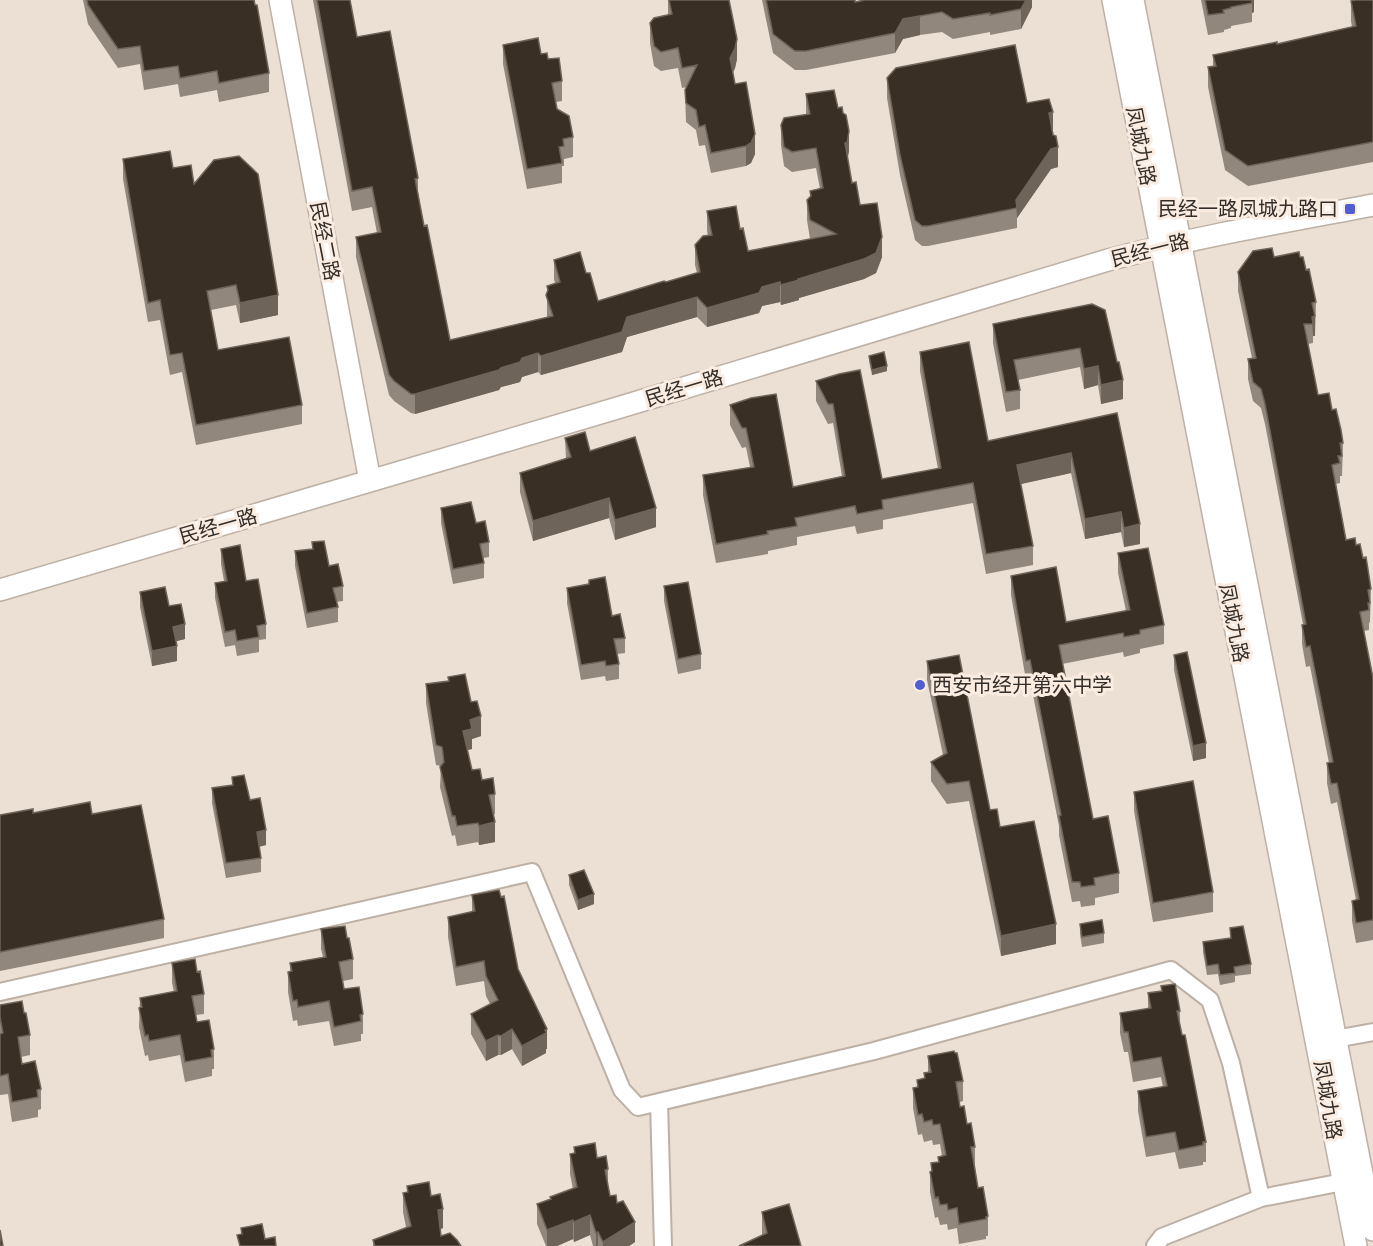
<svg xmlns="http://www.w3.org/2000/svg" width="1373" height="1246" font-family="'Space Grotesk','Noto Sans SC',sans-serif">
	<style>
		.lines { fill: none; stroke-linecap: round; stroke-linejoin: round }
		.minor-casing { stroke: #bdb0a5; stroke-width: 20 }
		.tertiary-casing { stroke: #bdb0a5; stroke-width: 24 }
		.minor { stroke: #fff; stroke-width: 16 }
		.tertiary { stroke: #fff; stroke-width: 21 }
		.wall { fill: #92877c }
		.shaded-wall { fill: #6f6459 }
		.building { fill: #392f25; stroke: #6f6459; stroke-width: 1.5 }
		.poi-dot { fill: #505ed3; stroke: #faece0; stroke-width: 2 }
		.labels { text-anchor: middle; stroke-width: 6; stroke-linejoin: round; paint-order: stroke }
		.street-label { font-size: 20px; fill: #342e2a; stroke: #faece0 }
		.poi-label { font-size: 20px; fill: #342e2a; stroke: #faece0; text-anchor: end }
	</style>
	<rect width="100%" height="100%" fill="#ecdfd3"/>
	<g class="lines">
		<defs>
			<path id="minor" d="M0 992 532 872 622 1090 638 1107 874 1051 1171 970 1210 1000 1231 1063 1261 1198 1343 1182
				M1324 1041 1373 1032
				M659 1102 663 1246
				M1155 1246 1162 1237 1261 1198"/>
			<path id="tertiary" d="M280 0 370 481
				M1113 0 1356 1246
				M1133 0 1373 1230
				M0 590 614 409 1108 260C1195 237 1284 222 1373 205"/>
		</defs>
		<use href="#minor" class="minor-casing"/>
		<use href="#tertiary" class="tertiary-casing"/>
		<use href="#minor" class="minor"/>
		<use href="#tertiary" class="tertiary"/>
	</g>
	<path class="wall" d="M83 0H254L269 73V92L219 102 217 90 180 97 178 84 144 90 140 64 118 68 88 24Z
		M313 0H350L357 37 418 178V192L424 226 450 340 547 317V286L555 283 554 279V260L586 273 598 301 697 273 695 265V245L708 236 707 231V211L740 229 748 251 810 239 807 220V200L810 197V191L820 189 816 168 792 172 784 166 781 145V125L806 115V94L838 108 849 151 847 159 852 183 882 257 876 273 864 279 799 298V300L781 305 780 302 762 306 759 313 707 327 697 317 627 337 622 352 541 375 538 372 522 377 520 382 501 387 499 390 415 414 411 413 394 401 389 395 356 257V237L377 233 372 207 352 211Z
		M668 0H729L737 59 735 68 733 73 735 84 755 154 751 163 746 166 711 173 705 145 699 146 696 130 686 122 685 90 687 87 682 88 678 68 661 71 654 66 650 43V23L668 15Z
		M762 0H855V2L1032 0V7L1021 29 990 35V32L953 39 942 32 920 35 903 39 895 53 806 70H795L773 53Z
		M1201 0H1254V12L1252 13V22L1231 26V28L1224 30V32L1208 35Z
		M1373 0V162L1248 186 1225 170 1208 87V67H1213V55L1277 44 1352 27 1351 21V1Z
		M503 45 541 54 548 59 562 81V101L556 102 557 109 573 137V157L564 159V166H562V183L527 189 503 64Z
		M887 78 1027 103 1053 132 1058 167 1051 169 1017 218V228L928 246H922L915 240 900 175 887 98Z
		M123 159 173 168 194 184 278 315 240 323 236 305 211 310 218 350 302 405V424L196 445 182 372 170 375 160 320 148 322 123 179Z
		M1274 257H1300L1306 270 1316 302 1315 336H1313V343L1308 344 1318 395 1332 410 1343 443 1342 476H1340V483L1336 484 1346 540 1356 545 1363 558 1371 589 1370 622 1369 623V630L1364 631 1373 678V940L1356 943 1352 921V901L1356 900 1337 802 1331 804 1327 783V763H1329L1310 666 1306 667 1302 644V625L1303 624 1265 424 1261 408 1253 401 1248 379V359L1252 358 1238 291V272Z
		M1092 304 1123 399 1101 404 1098 385 1084 389 1080 367 1018 380 1020 390V409L1006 412 993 343V324Z
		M920 352 988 441 1117 413 1140 544 1124 547 1121 532 1085 539 1071 473 1020 484 1033 546V565L986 574 973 503 883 520V529L857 534 855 526 797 537V545L768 551V554L716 563 703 495V475L750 467 746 447 742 448 730 425V405L793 487 842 476 833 423 828 424 816 401V381L839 374 882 479 938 469 920 371Z
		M869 356 887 371 872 375 869 361Z
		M565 438 590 451 656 527 615 540 609 518 533 541 520 492V473L566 459Z
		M441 508 476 523 489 542V557L483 558 484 563V578L453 584 441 523Z
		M312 542 343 586V601L336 602 338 607V622L307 628 295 566V551L312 549Z
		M221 549 246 581 266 624V639L259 640V652L237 656 235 645 225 647 215 598V583L224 581 221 564Z
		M1118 553 1164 625V644L1140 649V653L1124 657 1123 652 1062 664 1093 819 1119 873V893L1095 898V905L1081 907 1080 901 1072 902 1059 835V826L1030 680H1026L1011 595V576L1066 622 1126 611 1118 573Z
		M589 580 625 638V653L617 654 619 664V679L606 681 605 676 581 680 567 603V588L589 584Z
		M664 586 701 654V669L678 674 664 601Z
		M140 592 169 606 185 639 176 641 177 661 152 666 140 607Z
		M1174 655 1206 758 1193 761 1174 670Z
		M927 661 990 810 1000 827 1056 944 1001 956 969 801 947 804 931 781V762L943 755 927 680Z
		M448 677 471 702 481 736 472 739V749L467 750 472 770 495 794V814L493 815 495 842 479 845 478 842 457 846 455 835 452 836 440 787 441 766 436 765 426 703V684L448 681Z
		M232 777 250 800 266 845 259 847 261 858V872L226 878 212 803V788L232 785Z
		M1134 792 1213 892V912L1153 922 1134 811Z
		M33 813 92 814 164 919V938L0 971V815Z
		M569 875 594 904 578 910 569 885Z
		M472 895 518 969 547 1049H546V1053L522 1066 512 1049 501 1055H498L486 1061 471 1034V1014L490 1004 486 996 484 981 456 986 448 937V917L472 912Z
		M1080 924 1104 933V943L1082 947 1080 934Z
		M1230 928 1251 964V974L1235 976V982L1220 985 1218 974 1207 975 1203 952V942L1230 938Z
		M321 929 347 938 353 959V979L343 981 344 989 363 1014V1034H361V1041L334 1046 329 1021 298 1026 297 1020 293 1021 288 992V972H290V963L323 957 321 949Z
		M172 963 197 972 204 994V1014L196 1015 197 1022 214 1049V1069H212V1076L185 1082 180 1055 149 1061 148 1055 145 1056 139 1027 140 998 174 992 172 983Z
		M1161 986 1180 1011V1024L1206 1142V1162H1203V1165L1179 1169 1175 1152 1146 1157 1138 1111V1091L1163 1087 1161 1077 1133 1082 1128 1052H1124L1120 1033V1013L1148 1009V993L1161 991Z
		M0 1005 24 1013 30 1035V1055L21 1057 22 1064 41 1089V1109L38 1110V1117L12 1122 8 1094 0 1095Z
		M928 1056 963 1081V1101L960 1102V1107L975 1147V1166L978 1188 988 1216V1236H986V1239L959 1244 957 1228 948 1230 947 1224 940 1225 938 1217 935 1218 930 1192V1172L931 1171V1163L938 1162V1157L942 1156 940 1144 933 1145 932 1140 924 1142 922 1134 918 1135 913 1108V1088H917V1080L924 1078V1073L928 1072Z
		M574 1147 597 1158 608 1169V1189L610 1196 617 1203 635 1242 629 1246H593L590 1235 574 1242 573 1239 557 1246H546L537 1224V1204L573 1189 570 1174V1154L574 1153Z
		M407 1186 431 1196 443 1228 440 1229 441 1236 461 1246H373V1240L406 1227 403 1212V1193L407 1192Z
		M762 1212 800 1245 762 1235Z"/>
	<path class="shaded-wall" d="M1026 0H1032V7L1021 29V9Z
		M1251 0H1254V12L1252 13V3Z
		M920 16V35L903 39 895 53V33L903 19Z
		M737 39V59L735 68 730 78V58Z
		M1053 112V132L1049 133V113Z
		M849 131V151L847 162 845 143Z
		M755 134V154L751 163 746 166V146Z
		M1058 147V167L1051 169 1017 218 1016 200 1051 149Z
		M882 237V257L876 273 864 279 799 298V300L781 305V285L798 279Z
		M780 282V302L762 306 759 313 707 327V308L762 287Z
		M278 295V315L240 323V303Z
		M697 297V317L627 337 622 352 541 375V356L627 317Z
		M1315 316V336H1313L1312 317Z
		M538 353V372L522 377 520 382 501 387 499 390 415 414V394L501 368 522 358Z
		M887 366V371L872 375V370Z
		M1098 366V385L1084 389V369Z
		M1123 380V399L1101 404V385Z
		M1071 453V473L1017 485V465Z
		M609 498V518L533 541V521Z
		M656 508V527L615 540V520Z
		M1121 512V532L1085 539V519Z
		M1140 524V544L1124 547V528Z
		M185 624V639L173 642V627Z
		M177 646V661L152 666V651Z
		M481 716V736L472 739V749L463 751V731L470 720Z
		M1206 743V758L1193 761V746Z
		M495 822V842L479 845V826Z
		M266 830V845L257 847V832Z
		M594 894V904L578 910V900Z
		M1056 924V944L1001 956V936Z
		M512 1029V1049L501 1055V1036Z
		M547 1029V1049H546V1053L522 1066V1046Z
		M498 1035V1055L486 1061V1041Z
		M443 1209V1228L438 1230V1210Z
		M590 1215V1235L574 1242V1222Z
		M573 1220V1239L557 1246H547V1230Z
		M635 1222V1242L629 1246H603V1242Z
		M598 1232V1246H596V1233Z"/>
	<path class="building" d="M87 0H254L255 5H257L269 73 219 83 217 71 180 78 178 66 144 71 140 46 118 49 88 5Z
		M317 0H350L357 37 390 31 418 178 415 179 424 226 427 225 450 340 553 316 546 295 548 290 547 286 560 282 554 260 580 252 586 273H590L598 301 664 281 666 282 700 272 695 245 703 236 712 235 707 211 736 206 740 229 743 228 748 251 836 234 810 220 807 200 811 196 810 191 823 188 816 148 792 152 784 147 781 125 784 118 810 114 806 94 834 90 838 108 842 107 843 113 846 115 849 131 847 143H845L852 183 856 182 860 205 877 203 882 237 876 253 864 259 798 279 799 280 781 285 780 282 762 287 759 293 707 308 697 297 627 317 622 332 541 356 538 353 522 358 520 362 501 368 499 370 415 394H411L394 381 389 375 356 237 381 232 372 187 352 191Z
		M669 0H729L737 39 735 48 730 58 735 84 746 82 755 134 751 143 746 146 711 153 705 125 699 127 696 110 686 103 685 90 697 65 682 68 678 48 661 52 654 46 650 23 654 18 672 14Z
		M766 0H855V2L865 0H1026L1021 9 990 15V13L953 19 942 12 903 19 895 33 806 51H795L773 34Z
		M1205 0H1252V3L1231 7V8L1223 10 1224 13 1208 15Z
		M1355 0H1373V142L1248 166 1225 150 1208 67 1216 66 1213 55 1277 42V44L1356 26 1351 1Z
		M538 38 541 54 547 53 548 59 559 58 562 81 552 83 557 109 569 116 573 137 563 139 564 146 559 147 562 163 527 169 503 45Z
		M1015 45 1027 103 1049 99 1053 112 1049 113 1053 135 1056 136 1058 147 1051 149 1016 200 1017 208 928 226H922L915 220 900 155 887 78 896 68Z
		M170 151 173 168 191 165 194 184 214 160 239 156 258 174 278 295 240 303 236 285 207 291 218 350 289 337 302 405 196 425 182 353 170 355 160 300 148 303 123 159Z
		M1272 248 1274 257 1299 252 1300 257H1303L1306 270 1309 269 1316 302 1312 303 1315 316 1312 317 1313 324H1304L1318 395 1329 393 1332 410 1336 409 1341 430 1343 443H1340L1342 456H1338L1340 463 1332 465 1346 540 1355 538 1356 545 1360 544 1363 558 1366 557 1371 589 1368 590 1370 603H1368L1369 610 1360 612 1373 678V920L1356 923 1352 901 1359 899 1337 783 1331 784 1327 763 1333 762 1310 646 1306 647 1302 625 1306 624 1265 404 1261 389 1253 382 1248 359 1256 358 1238 272 1253 251Z
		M1092 304 1105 310 1117 362H1119L1123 380 1101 385 1098 366 1084 369 1080 348 1014 360 1020 390 1006 392 993 324Z
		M969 342 988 441 1117 413 1140 524 1124 528 1121 512 1085 519 1071 453 1017 465 1033 546 986 554 973 483 882 500 883 509 857 514 855 506 795 518 797 526 767 531 768 534 716 544 703 475 754 467 746 428H742L730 405 751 398 776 394 793 487 845 476 833 404H828L816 381 839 374 860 370 882 479 941 468 920 352Z
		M884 352 887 366 872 370 869 356Z
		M585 432 590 451 635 437 656 508 615 520 609 498 533 521 520 473 571 457 565 438Z
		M471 502 476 523 485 521 489 542 480 544 484 563 453 569 441 508Z
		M324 541 329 566 338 564 343 586 333 588 338 607 307 613 295 551 313 549 312 542Z
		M240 545 246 581 258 579 266 624 257 626 259 637 237 641 235 630 225 632 215 583 227 581 221 549Z
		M1148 548 1164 625 1140 630V634L1124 637 1123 633 1059 645 1093 819 1108 816 1119 873 1094 878 1095 885 1081 887 1080 882H1072L1059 816 1061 815 1030 660 1026 661 1011 576 1056 567 1066 622 1130 610 1118 553Z
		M605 577 612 616 620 614 625 638 614 639 619 664 606 666 605 661 581 665 567 588 589 584V580Z
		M688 582 701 654 678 659 664 586Z
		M165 587 169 606 181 604 185 624 173 627 177 646 152 651 140 592Z
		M1187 652 1206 743 1193 746 1174 655Z
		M959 655 990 810 997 809 1000 827 1034 821 1056 924 1001 936 969 781 947 784 931 762 947 753 927 661Z
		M465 674 471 702 477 701 481 716 470 720 472 729 463 731 472 770 480 769 482 780 493 778 495 794 489 795 495 822 479 826 478 823 457 826 455 816H452L440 767 444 762 442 747 436 745 426 684 449 681 448 677Z
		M244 775 250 800 260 798 266 830 257 832 261 858 226 863 212 788 233 785 232 777Z
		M1193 781 1213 892 1153 903 1134 792Z
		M90 802 92 814 141 805 164 919 0 952V815L33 809V813Z
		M584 870 594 894 578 900 569 875Z
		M499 890 501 897 504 896 518 969 547 1029 545 1030 546 1033 522 1046 512 1029 501 1036 498 1035 486 1041 471 1014 498 1000 486 976 484 961 456 967 448 917 475 911 472 895Z
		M1102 920 1104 933 1082 937 1080 924Z
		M345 926 347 938H349L353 959 339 962 344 989 359 987 363 1014 360 1015 361 1021 334 1027 329 1001 298 1007 297 1000 293 1001 288 972 292 971 290 963 326 957 321 929Z
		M1243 926 1251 964 1234 967 1235 973 1220 975 1218 964 1207 966 1203 942 1231 938 1230 928Z
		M195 959 197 972 200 971 204 994 192 996 197 1022 209 1020 214 1049 211 1050 212 1057 185 1062 180 1035 149 1041 148 1035 145 1036 139 1008 142 1007 140 998 177 991 172 963Z
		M1175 984 1180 1011H1177L1182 1035H1185L1206 1142H1203V1145L1179 1150 1175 1132 1146 1137 1138 1091 1167 1086 1161 1057 1133 1062 1128 1032H1124L1120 1013 1151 1008 1148 993 1162 991 1161 986Z
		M22 1001 24 1013H26L30 1035 18 1037 22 1064 35 1061 41 1089 37 1090 38 1097 12 1102 8 1074 0 1076V1034L3 1033 0 1017V1005Z
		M954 1051 955 1053H957L963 1081 956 1082 960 1107 964 1106 967 1124 971 1123 975 1147H971L978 1188 983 1187 988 1216 986 1217V1219L959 1224 957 1208 948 1210 947 1204 940 1205 938 1197 935 1198 930 1172 932 1171 931 1163 939 1162 938 1157 946 1155 940 1124 933 1125 932 1120 924 1122 922 1114 918 1115 913 1088 918 1087 917 1080 925 1078 924 1073 931 1072 928 1056Z
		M595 1143 597 1158 606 1156 608 1169 605 1170 610 1196 616 1195 617 1203 623 1201 635 1222 603 1242 598 1232 596 1233 590 1215 574 1222 573 1220 547 1230 537 1204 551 1199 550 1197 577 1187 570 1154 575 1153 574 1147Z
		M429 1182 431 1196 440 1194 443 1209 438 1210 441 1236 450 1233 457 1240 461 1246H375L373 1240 411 1226 403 1193 408 1192 407 1186Z
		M789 1204 801 1246H739L767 1233 762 1212Z
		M262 1224 265 1239 275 1237 276 1246H240L237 1235 242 1234 241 1228Z
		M0 1230 3 1246H0Z"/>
	<g class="poi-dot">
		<rect x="1344" y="203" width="12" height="12" rx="3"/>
		<circle cx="920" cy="685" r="6"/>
	</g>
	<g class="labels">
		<g class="street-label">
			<text transform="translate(1141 146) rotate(79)" y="7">凤城九路</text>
			<text transform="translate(325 241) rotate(79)" y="7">民经二路</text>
			<text transform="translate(1150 250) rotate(-14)" y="7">民经一路</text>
			<text transform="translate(684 388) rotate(-17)" y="7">民经一路</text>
			<text transform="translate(218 526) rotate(-16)" y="7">民经一路</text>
			<text transform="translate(1234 623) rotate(79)" y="7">凤城九路</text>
			<text transform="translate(1328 1100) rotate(80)" y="7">凤城九路</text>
		</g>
		<g class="poi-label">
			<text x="1338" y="216">民经一路凤城九路口</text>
			<text x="932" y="692" text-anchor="start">西安市经开第六中学</text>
		</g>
	</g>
</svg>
